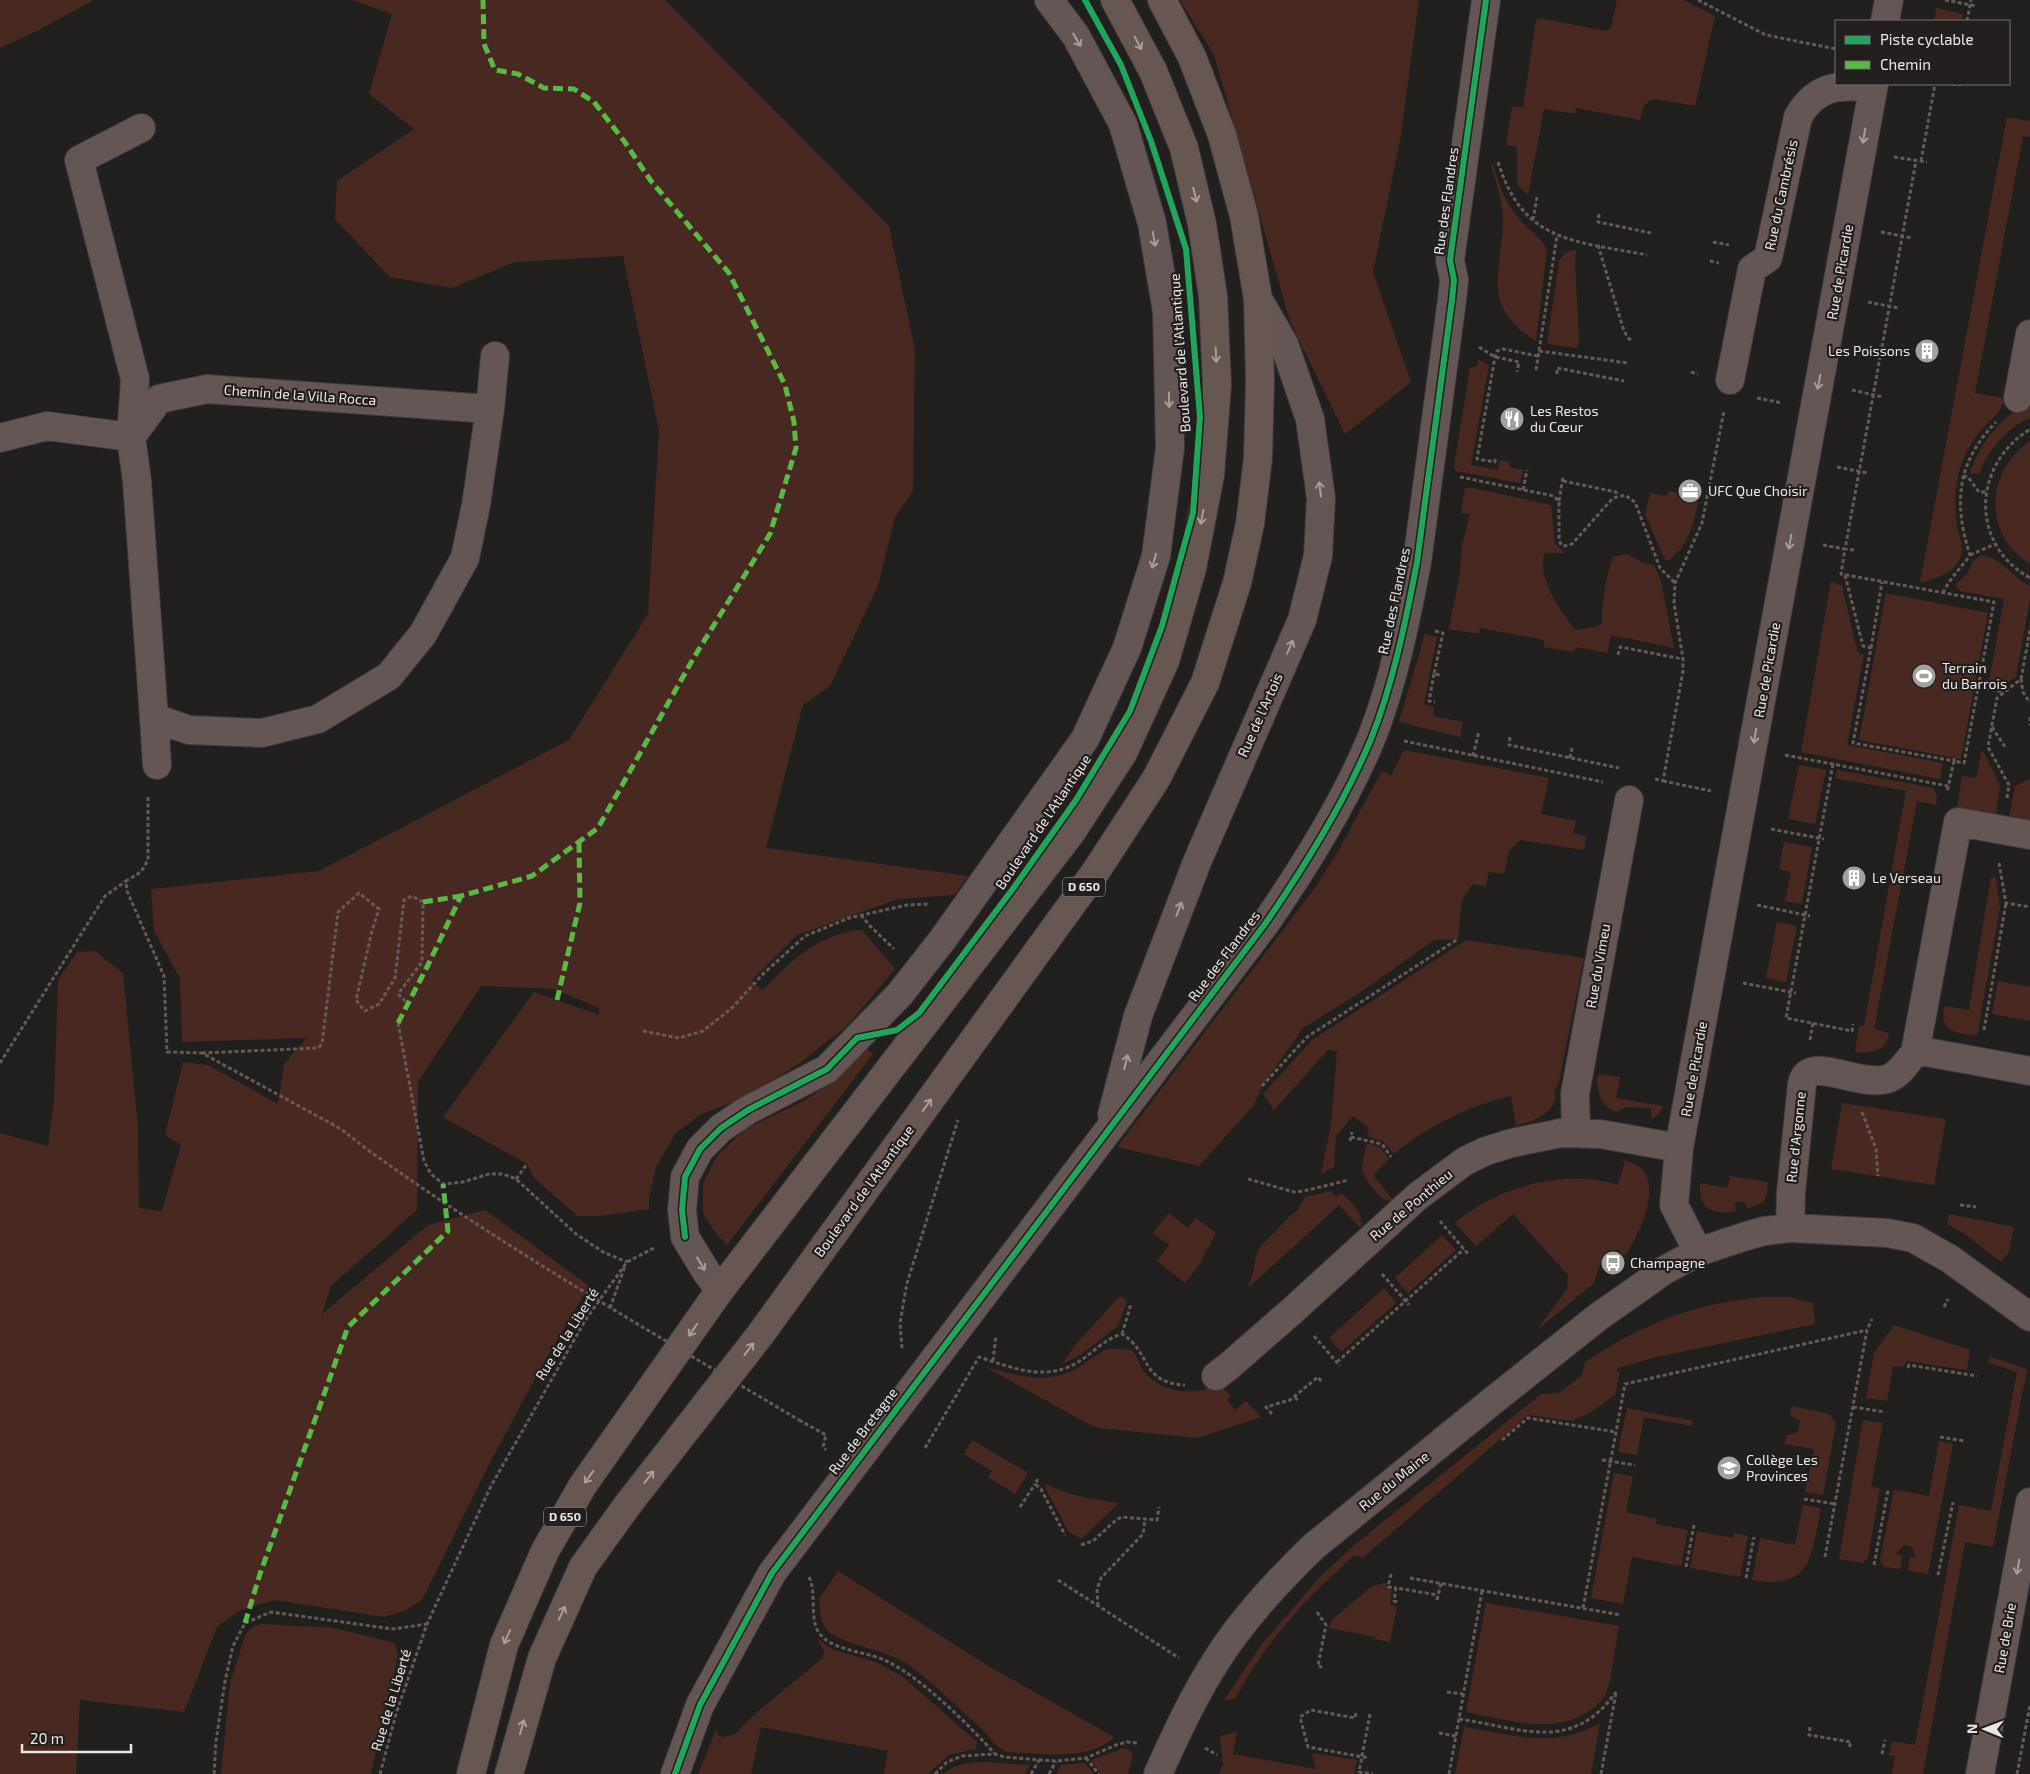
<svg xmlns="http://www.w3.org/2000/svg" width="2030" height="1774" font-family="'Exo 2',sans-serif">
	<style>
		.green { fill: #482922 }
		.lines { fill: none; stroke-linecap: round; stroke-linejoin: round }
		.minor-casing { stroke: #3d3c3c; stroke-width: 30 }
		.major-casing { stroke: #3d3c3c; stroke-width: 30 }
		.path { stroke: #635a58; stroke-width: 3; stroke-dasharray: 4 2.5; stroke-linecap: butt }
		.minor { stroke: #635654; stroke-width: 28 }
		.major { stroke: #665753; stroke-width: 28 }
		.path-bridge { stroke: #635a58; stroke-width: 3; stroke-dasharray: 4 2.5; stroke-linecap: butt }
		.quiet { stroke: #58b947; stroke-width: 5; stroke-dasharray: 10 5; stroke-linecap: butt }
		.cycleway-casing { stroke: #231f1e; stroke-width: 9 }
		.cycleway { stroke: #20a55d; stroke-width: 6 }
		.oneway { stroke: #a69e9d }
		.oneway2 { stroke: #a89e9c }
		.labels { text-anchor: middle; stroke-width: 4.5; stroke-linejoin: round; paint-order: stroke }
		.shield { fill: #231f1e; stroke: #aeaaaa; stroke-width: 1 }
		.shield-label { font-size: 12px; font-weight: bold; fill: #e9e6e6 }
		.street-label { font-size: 14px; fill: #e9e6e6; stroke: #231f1e }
		.poi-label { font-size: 14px; fill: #e9e6e6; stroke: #231f1e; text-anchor: start }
	</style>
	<rect width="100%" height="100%" fill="#22201f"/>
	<path class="green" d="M0 0H94L37 31 0 48Z
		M352 0H665L889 226 915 350 913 491 895 517 878 586 830 686 803 705 766 848 968 876 954 895 898 899 797 935 752 980 762 991C790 962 818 933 862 930L895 969 847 1026 801 1062 747 1097 701 1114 675 1134 656 1167 649 1198V1209L598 1216H578L535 1179 527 1164 443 1117 534 992 599 1015V1008L554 989 481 986 418 1082 417 1210 331 1286 322 1314 428 1225 485 1210 589 1286 548 1355 487 1468 422 1600 404 1611 384 1617 275 1600 240 1610 217 1627 184 1712 80 1700 76 1774H0V1133L48 1146 54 1102 58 980 77 952 95 951 123 973 138 1127 139 1208 162 1211 181 1145 165 1135 183 1062 208 1065 278 1104 284 1064 307 1038 182 1042 180 978 154 931 151 889 319 871 569 740 648 614 659 431 623 256 514 262 452 288 390 277 335 219 337 181 414 129 369 94 392 14Z
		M1180 0H1419L1401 135 1373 272 1411 382 1345 434 1290 321 1214 55Z
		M1617 0H1683L1715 16 1695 106 1655 99C1644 101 1642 110 1640 120L1576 108 1575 114 1544 109 1528 195 1517 185V147L1506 145 1512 107H1523L1536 20 1539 18 1606 31 1611 28Z
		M1936 8 1963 14 1962 21H1934Z
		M2007 117 2030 121V137L2023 136 1975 393 2004 398C2001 415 1993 416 1983 428 1974 438 1965 452 1961 465 1956 481 1954 501 1956 518 1957 530 1964 545 1961 556 1955 573 1935 579 1920 583Z
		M1491 165H1493C1499 185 1506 205 1521 221 1530 231 1542 238 1547 250L1536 341C1478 304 1503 272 1503 217 1502 199 1496 182 1491 165Z
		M1573 250H1576L1575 263 1579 339 1577 348 1547 344 1559 261 1565 253Z
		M1478 359 1489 365 1471 465 1498 470 1500 460 1510 462 1509 467 1523 470 1520 483 1456 471 1454 467 1470 368 1477 366Z
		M2030 403V418C2006 428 1988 451 1979 474L1970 473C1980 444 2001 415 2030 403Z
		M2030 441V564C1982 534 1986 471 2030 441Z
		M1465 488H1472L1551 505 1555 544 1565 553H1547L1544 555C1537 578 1562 613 1575 630L1591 628 1602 624C1602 602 1605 578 1613 557L1627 554 1643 563 1654 565 1661 581 1674 648 1611 635 1607 653 1576 647 1574 652 1544 647V640L1480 628 1479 634 1449 629 1460 572 1462 545 1470 514 1461 513Z
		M1668 491 1699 497C1694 522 1690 545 1668 561L1665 560 1645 514 1650 493 1667 496Z
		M1981 555C1998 556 2013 577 2030 586V599L2016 677 2006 684 1989 681 2004 599 1960 591 1956 586 1957 583 1967 574 1973 561Z
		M1831 581 1842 586 1857 650 1859 654 1864 655 1847 745 1943 763 1940 779 1801 752Z
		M1886 593 1988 613 1961 759 1859 740Z
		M1425 634 1437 637 1424 704 1434 707 1433 716 1463 722 1460 737 1399 722Z
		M1982 749 2000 785 1996 815 1957 808 1962 776 1976 778Z
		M1404 750 1549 778 1541 814 1576 821 1573 833 1586 836 1584 850 1520 840 1509 851 1504 874 1489 872 1486 886 1473 884 1462 900 1458 939 1434 940 1361 992 1303 1028 1262 1086 1254 1105 1199 1166 1117 1147 1315 888 1337 853 1382 771 1391 776Z
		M1799 765 1826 770 1815 824 1788 819Z
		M1837 770 1933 788 1937 795 1936 805 1917 801 1874 1029 1889 1033C1887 1051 1871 1054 1855 1052L1859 1026H1864L1906 791 1835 778Z
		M2030 779V820L2009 817 2015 786Z
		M1784 842 1812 847 1802 904 1785 901 1791 872 1779 869Z
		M1991 877 1996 878 2000 908 1977 1036C1956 1032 1940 1034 1944 1006L1969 1010Z
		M1777 922 1797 926 1786 982 1766 978Z
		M1466 940 1584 958 1558 1086 1555 1087 1554 1093 1556 1095C1553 1115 1533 1121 1516 1126L1511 1096C1470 1105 1426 1127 1394 1154L1384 1142 1367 1136 1369 1128 1353 1116 1336 1136 1334 1167 1321 1174 1331 1125 1337 1051 1328 1050 1274 1110 1263 1094 1312 1040Z
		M1998 981 2030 987V1021L1992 1014Z
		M867 1049 873 1054 727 1245 715 1232 703 1213V1184L717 1156 745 1129 802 1102 835 1080Z
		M1598 1074 1620 1077 1616 1098 1663 1106 1658 1115 1651 1119V1108L1626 1107 1617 1112C1600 1108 1596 1088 1598 1074Z
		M1842 1103 1946 1119 1934 1185 1831 1169Z
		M1367 1143 1380 1147 1389 1159 1373 1175 1393 1200 1390 1201C1383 1201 1380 1196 1375 1190 1357 1171 1362 1167 1367 1143Z
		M1625 1160C1632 1163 1641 1166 1645 1173 1658 1194 1638 1239 1624 1256L1618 1249 1599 1267 1594 1283 1536 1331 1567 1289 1568 1275 1513 1214 1476 1246 1455 1223C1495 1187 1566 1168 1618 1185Z
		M1730 1176 1768 1182C1766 1202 1766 1204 1747 1208L1744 1201 1734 1203 1736 1211C1712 1215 1699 1210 1700 1183L1727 1188Z
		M1331 1191 1336 1197 1341 1193 1343 1194C1352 1204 1366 1215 1360 1228L1339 1205 1248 1288 1254 1269 1256 1255 1260 1247 1293 1213H1296L1305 1197Z
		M1169 1213 1188 1228 1196 1218 1216 1233 1199 1265 1185 1283 1157 1261 1169 1245 1153 1233Z
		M1949 1214 2014 1227 2009 1252 2001 1262 1965 1234 1947 1224Z
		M1442 1235 1456 1250 1408 1293 1395 1278Z
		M1384 1288 1396 1303 1341 1352 1329 1338Z
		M1120 1296 1127 1301 1118 1326 1080 1355 1065 1363 1064 1362 1075 1345Z
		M1765 1297H1789L1813 1303 1815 1324 1657 1357 1617 1368V1372H1620L1615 1395 1588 1414 1572 1421 1528 1415 1364 1557 1354 1556C1307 1596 1264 1644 1235 1699L1224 1700 1262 1644 1319 1578 1352 1547 1541 1394 1559 1393 1582 1375 1585 1362C1645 1323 1693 1303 1765 1297Z
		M1894 1325 1970 1350 1967 1370 1906 1361 1904 1367 1893 1366 1887 1401 1866 1398 1874 1353Z
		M1107 1349C1114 1349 1123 1348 1130 1350 1138 1353 1139 1366 1145 1373 1162 1393 1198 1398 1219 1382L1231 1397 1227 1400 1235 1410 1246 1401 1261 1417 1197 1438 1098 1428 1088 1424 986 1367C1016 1375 1044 1385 1074 1370 1085 1364 1095 1355 1107 1349Z
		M1991 1357 2027 1369 1993 1547 1965 1542 1923 1774H1892L1895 1756 1889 1755 1892 1741 1915 1745 1959 1505 1991 1511 2017 1372 1987 1362Z
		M1792 1406 1826 1413 1830 1415 1836 1424 1823 1495 1805 1492 1814 1449 1785 1444 1786 1436 1798 1432 1800 1421 1790 1415Z
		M1627 1408 1693 1421 1692 1426 1644 1417 1637 1455 1618 1452Z
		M1863 1420 1883 1423 1871 1487 1880 1488 1868 1558 1863 1563 1839 1559Z
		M972 1440 1028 1473 1015 1494 988 1477 992 1471 964 1454Z
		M1939 1441 1953 1444 1928 1574 1908 1570 1910 1557 1916 1558 1912 1547 1904 1545 1896 1554 1902 1556 1901 1569 1884 1567 1881 1563 1880 1559 1894 1490 1929 1496Z
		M1614 1473 1633 1476 1626 1512 1657 1519 1656 1524 1688 1530 1681 1566 1632 1557 1623 1604 1591 1598Z
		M1047 1484C1071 1496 1093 1500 1119 1503L1081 1539 1068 1531 1045 1487Z
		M1803 1505 1821 1508C1811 1556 1813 1590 1752 1580L1760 1538 1795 1545Z
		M1697 1531 1733 1538 1734 1533 1748 1536 1740 1577 1690 1568Z
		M838 1571 990 1667 1114 1737C1090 1762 1038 1753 1007 1752 995 1747 991 1738 982 1729 959 1709 931 1680 906 1663 887 1650 832 1643 824 1626 820 1618 820 1607 819 1599Z
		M1384 1583 1386 1584 1385 1589 1392 1590 1390 1605 1397 1606 1390 1642 1375 1639V1637L1329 1628 1332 1620 1372 1586Z
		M1486 1603 1619 1626C1615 1645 1613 1673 1607 1691 1603 1701 1595 1707 1586 1713 1550 1735 1505 1719 1466 1712Z
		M262 1624 334 1628 395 1643 398 1656 371 1774H221L230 1683 246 1633 254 1626Z
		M818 1639 832 1649 878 1663 903 1677 977 1742 976 1749 949 1755 928 1774H884L888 1751 761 1727 751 1774H698L716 1730 718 1735 722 1737 733 1735 738 1732 742 1726 763 1707 823 1658 824 1652Z
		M1600 1723 1591 1774H1455L1464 1727C1515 1735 1553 1750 1600 1723Z
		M1237 1732 1233 1754 1316 1769 1312 1753 1357 1760 1354 1774H1219L1223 1763 1220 1736Z
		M1124 1748 1130 1750 1133 1755 1128 1774H1102L1091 1760Z
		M981 1762 1030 1765 1025 1774H943C955 1764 966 1763 981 1762Z
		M1085 1763 1094 1774H1056L1061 1765Z"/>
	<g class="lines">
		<defs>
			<path id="minor" d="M1885 21 1889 0
				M141 128 79 160 135 379 131 437 137 481 154 718 189 730 262 733 318 719 389 676 423 634 465 558 476 505 490 409 495 356
				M1730 380 1752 269 1768 258 1798 117C1816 85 1840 84 1873 88
				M2018 398 2030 334
				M0 438 47 426 131 437 159 399 207 389 490 409
				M154 718 157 765
				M1915 1053 1958 822 2030 835
				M1112 1115 1138 1016 1197 862 1302 620 1318 556 1321 498 1310 419 1284 344 1258 299
				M1576 1133 1575 1094 1629 800
				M1790 1228 1791 1192 1802 1084C1803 1079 1805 1074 1811 1072 1828 1066 1865 1086 1887 1079 1900 1075 1906 1062 1915 1053L1926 1052 2030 1071
				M1698 1252 1674 1205 1679 1148 1874 84
				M720 1290 707 1273 685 1237 682 1210 685 1177 700 1149 721 1128 748 1110 827 1069 900 994 943 939 1085 739 1127 648 1156 556 1170 448 1167 312 1152 223 1123 124 1076 36 1049 0
				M1216 1376 1229 1366 1292 1311 1418 1196 1465 1161 1486 1151 1512 1143 1561 1133 1600 1134 1679 1148
				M675 1774 700 1705 772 1573 1265 924C1305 866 1344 804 1371 739 1393 684 1406 620 1417 562L1452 300 1454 280 1450 260 1486 0
				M1158 1774C1176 1734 1194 1695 1218 1658 1244 1617 1278 1581 1313 1547L1490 1403 1598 1317 1638 1289 1663 1271 1698 1252 1743 1237 1764 1231 1790 1228 1887 1233 1913 1238 1950 1259 2030 1317
				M1980 1774 2030 1502"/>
			<path id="major" d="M471 1774 504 1645 545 1551 583 1485 720 1290 1070 834 1123 753 1165 661 1192 568 1210 475 1217 385 1213 296 1202 224 1184 148 1153 71 1115 0
				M509 1774 542 1658 583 1567 629 1503 760 1335 1096 871 1156 779 1205 683 1237 583 1250 524 1258 458 1260 381 1258 299 1244 216 1222 135 1192 57 1162 0"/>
		</defs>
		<use href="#minor" class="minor-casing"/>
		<use href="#major" class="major-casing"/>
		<path class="path" d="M1698 0 1766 35 1836 49
			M1945 0 1976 6
			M1967 21 1971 0
			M1952 84 1961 85
			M1894 157 1927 162
			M1921 161 1935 84
			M1498 162C1523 243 1575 241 1647 255
			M1599 214 1598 222 1651 233
			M1533 220 1537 197
			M1881 232 1912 238
			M1713 242 1729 245
			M1598 245 1624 331 1629 339 1632 340
			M1710 261 1719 263
			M1868 302 1899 308
			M1479 347 1495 357 1519 362 1517 372
			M1539 351 1628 363
			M1536 370 1557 236
			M1691 372 1698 374
			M1557 374V368L1624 381
			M1852 390 1883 397
			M1757 398 1782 403
			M2029 430C1973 465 1969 544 2030 578
			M1495 459V462L1477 459 1495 357 1497 351 1503 349 1538 356
			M1837 467 1868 473
			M1963 476 1968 477 1979 492H1986
			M1460 477 1554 496 1559 502V539L1561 545 1564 546 1572 544 1613 498 1625 495 1635 502 1660 568 1675 583
			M1563 481 1616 492 1618 495
			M1523 490 1527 470
			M1559 501 1563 477
			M1823 545 1845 549 1841 574 1994 602 1964 763 1954 761 1947 792
			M1854 550 1845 549 1916 161
			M1970 555 1995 544
			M1845 575 1863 646 1871 648 1853 743 1954 761V757
			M1943 593C1949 579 1961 568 1970 555 1953 503 1957 462 1996 422
			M1435 631 1443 633 1434 674 1440 675
			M1871 648 1882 582
			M1618 655 1620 647 1683 659
			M1434 674 1429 701 1435 702
			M2021 679 2030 630
			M1978 687 2004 692
			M2030 717V725
			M1992 727 2005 747
			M1510 737 1509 745 1619 768
			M1404 741 1603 782
			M1785 755 1948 786
			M1473 756 1479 731
			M1570 758 1572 748
			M1833 764 1786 1018 1852 1031 1853 1024
			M1655 779 1663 781 1683 671V659L1674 603 1675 583 1702 523 1724 411
			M1663 781 1711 791
			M148 797V860L141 872 126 881 127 891 164 976 167 1052 202 1053 341 1129 368 1150
			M2007 798 2009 785 1988 747 1997 698 2021 679 2023 692 2030 703
			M1771 829 1824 839
			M1999 863 2006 903 2030 907
			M1757 905 1810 916
			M861 915 870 926 894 949
			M1743 983 1796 993
			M398 1023 424 1161 431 1174 443 1184 463 1182 489 1174H503L516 1179 576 1234 603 1252 627 1262
			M1984 1030 2006 903
			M643 1031 679 1038 703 1031 732 1008 763 974 805 936 849 918 907 905 928 904
			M1810 1040 1813 1023
			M202 1053 318 1048 322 1044 338 912 359 893 379 909 372 931 356 1000 365 1011 379 1004 395 978 404 900 412 896 423 902 422 962 398 994 408 1004
			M0 1063 105 896 126 881
			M1262 1086 1307 1037 1458 939
			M1862 1112 1876 1149 1878 1176
			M1351 1137 1382 1144 1391 1157
			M1350 1141 1352 1132
			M516 1179 527 1164
			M1248 1179 1294 1192 1304 1191 1349 1180
			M1960 1205 1976 1207
			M1440 1221 1468 1254
			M1382 1274 1409 1305
			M1944 1307 1948 1299
			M610 1308 625 1266
			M1122 1334 1131 1304
			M1314 1336 1340 1366
			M902 1348 900 1323 907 1283 958 1120
			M993 1361 996 1335
			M1337 1362 1464 1249
			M1908 1368 1909 1365 1977 1376
			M1295 1397 1299 1402
			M1853 1407 1885 1412
			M1272 1414 1266 1407 1290 1400 1318 1377 1322 1382
			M799 1420 826 1435 823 1447 826 1450
			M1940 1437 1965 1441
			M1502 1440 1528 1418 1616 1432
			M925 1448 979 1357C1016 1369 1048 1383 1083 1359 1095 1350 1107 1338 1122 1334 1151 1351 1140 1383 1185 1385
			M1602 1460 1635 1465
			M1038 1479 1035 1484 1041 1489 1065 1535
			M1804 1499 1835 1504
			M1020 1507 1035 1484
			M1081 1545 1093 1541 1116 1520 1122 1517 1157 1520 1159 1507
			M1825 1557 1867 1330 1872 1319
			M1874 1565 1888 1490
			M1686 1567 1694 1525
			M1391 1574 1388 1587 1396 1588
			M1938 1575 1953 1502
			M809 1577C817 1593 809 1618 819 1633 831 1650 865 1652 882 1659 918 1674 969 1725 995 1754
			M1410 1578 1621 1615
			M1746 1578 1754 1537
			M1058 1580 1179 1658
			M1437 1600 1441 1583
			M1397 1602 1394 1601 1396 1588 1438 1595
			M1098 1606 1097 1589 1101 1578 1143 1534 1145 1519
			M1583 1608 1625 1384 1867 1330
			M1317 1612 1326 1625 1318 1666 1322 1667
			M1447 1692 1463 1694
			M1356 1713 1355 1718 1311 1710 1300 1717 1308 1747 1369 1758
			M1370 1714 1359 1772 1373 1774
			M1459 1719C1521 1728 1572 1754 1616 1692
			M1810 1727 1809 1735 1851 1742 1849 1748
			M1439 1733 1456 1736
			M1205 1748 1217 1755
			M1882 1754 1885 1740
			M1086 1758 1099 1774
			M214 1774 216 1741 225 1681 233 1646 245 1623 271 1612 393 1629 427 1624
			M380 1774 396 1714 427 1624 491 1486 586 1319 627 1262 656 1247
			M935 1774 947 1762 962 1756 995 1754 1004 1757 1056 1761 1086 1758 1116 1745 1127 1742 1137 1743
			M1031 1774 1039 1760
			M1049 1774 1056 1761
			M1449 1774 1482 1591
			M1601 1774 1616 1693
			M2017 1774 2030 1705"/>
		<use href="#minor" class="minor"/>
		<use href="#major" class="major"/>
		<path class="path-bridge" d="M368 1150C506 1249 653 1333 799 1420"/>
		<path class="quiet" d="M423 902 461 896
			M557 1000 580 903 579 843
			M398 1023 428 965 461 896 532 876 598 828 693 659 770 534 796 448 794 422 785 385 729 273 651 181 624 141 594 102 574 89 544 88 518 74 495 70 484 44 483 0
			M245 1623 260 1574 348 1327 448 1231 443 1184"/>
		<defs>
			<path id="cycleway" d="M685 1237 682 1210 685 1177 700 1149 721 1128 748 1110 827 1069 857 1038 897 1030 919 1013 1012 890 1076 800 1130 711 1162 626 1193 513 1200 417 1186 249 1151 141 1121 65 1085 0
				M675 1774 700 1705 772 1573 1265 924C1305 866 1344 804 1371 739 1393 684 1406 620 1417 562L1452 300 1454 280 1450 260 1486 0"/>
		</defs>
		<use href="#cycleway" class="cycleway-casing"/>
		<use href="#cycleway" class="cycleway"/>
	</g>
	<defs><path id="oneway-shaft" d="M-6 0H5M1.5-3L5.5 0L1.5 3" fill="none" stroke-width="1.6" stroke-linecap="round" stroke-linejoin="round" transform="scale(1.25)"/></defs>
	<g class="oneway">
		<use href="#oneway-shaft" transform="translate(1077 40) rotate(60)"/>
		<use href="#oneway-shaft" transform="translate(1864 136) rotate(100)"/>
		<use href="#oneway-shaft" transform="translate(1154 239) rotate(80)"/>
		<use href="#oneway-shaft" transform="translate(1819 382) rotate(101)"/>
		<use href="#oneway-shaft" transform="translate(1169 400) rotate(89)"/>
		<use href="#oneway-shaft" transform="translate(1320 489) rotate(-98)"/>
		<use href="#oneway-shaft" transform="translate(1790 542) rotate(100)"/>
		<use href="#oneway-shaft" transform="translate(1154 561) rotate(106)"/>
		<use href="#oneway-shaft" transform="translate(1290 647) rotate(-66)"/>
		<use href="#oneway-shaft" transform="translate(1755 736) rotate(100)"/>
		<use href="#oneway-shaft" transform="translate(1179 909) rotate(-69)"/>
		<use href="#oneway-shaft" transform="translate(1126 1062) rotate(-76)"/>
		<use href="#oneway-shaft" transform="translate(701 1264) rotate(59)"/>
		<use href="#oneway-shaft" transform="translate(2018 1567) rotate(100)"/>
	</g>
	<g class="oneway2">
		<use href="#oneway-shaft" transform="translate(1138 43) rotate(62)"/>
		<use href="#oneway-shaft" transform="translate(1195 195) rotate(76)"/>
		<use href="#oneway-shaft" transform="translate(1216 355) rotate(88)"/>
		<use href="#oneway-shaft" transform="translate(1202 517) rotate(101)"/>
		<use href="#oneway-shaft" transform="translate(927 1105) rotate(-54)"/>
		<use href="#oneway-shaft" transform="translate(693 1330) rotate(124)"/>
		<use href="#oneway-shaft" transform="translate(749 1349) rotate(-52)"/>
		<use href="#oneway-shaft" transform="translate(589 1477) rotate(125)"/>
		<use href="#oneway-shaft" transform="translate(649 1477) rotate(-52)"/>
		<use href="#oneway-shaft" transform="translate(562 1613) rotate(-65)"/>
		<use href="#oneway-shaft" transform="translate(507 1637) rotate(114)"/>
		<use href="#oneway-shaft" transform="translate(522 1727) rotate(-74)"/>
	</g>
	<defs>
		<symbol id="building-disc" viewBox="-11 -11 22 22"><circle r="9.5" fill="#a3a1a0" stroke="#231f1e"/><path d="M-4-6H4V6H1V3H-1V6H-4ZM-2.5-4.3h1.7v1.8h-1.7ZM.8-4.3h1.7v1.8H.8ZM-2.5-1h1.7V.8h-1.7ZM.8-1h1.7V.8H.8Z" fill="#fff"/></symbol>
		<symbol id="restaurant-disc" viewBox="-11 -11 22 22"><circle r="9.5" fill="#a3a1a0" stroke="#231f1e"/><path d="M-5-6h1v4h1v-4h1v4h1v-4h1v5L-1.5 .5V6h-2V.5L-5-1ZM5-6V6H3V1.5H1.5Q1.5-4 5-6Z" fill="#fff"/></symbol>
		<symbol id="office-disc" viewBox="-11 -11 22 22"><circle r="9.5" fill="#a3a1a0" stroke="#231f1e"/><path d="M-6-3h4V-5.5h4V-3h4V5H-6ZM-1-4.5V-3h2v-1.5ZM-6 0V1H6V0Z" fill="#fff"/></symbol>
		<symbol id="stadium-disc" viewBox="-11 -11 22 22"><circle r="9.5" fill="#a3a1a0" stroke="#231f1e"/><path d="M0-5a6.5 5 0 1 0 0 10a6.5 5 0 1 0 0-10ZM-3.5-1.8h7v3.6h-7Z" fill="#fff"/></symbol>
		<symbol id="bus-disc" viewBox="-11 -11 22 22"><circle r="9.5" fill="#a3a1a0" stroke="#231f1e"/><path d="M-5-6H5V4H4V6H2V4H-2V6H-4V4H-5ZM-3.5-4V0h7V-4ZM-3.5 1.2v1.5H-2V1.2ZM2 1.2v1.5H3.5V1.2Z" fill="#fff"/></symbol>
		<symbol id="school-disc" viewBox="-11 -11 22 22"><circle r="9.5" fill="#a3a1a0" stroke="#231f1e"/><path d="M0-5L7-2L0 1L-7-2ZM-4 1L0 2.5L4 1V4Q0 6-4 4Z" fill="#fff"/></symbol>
	</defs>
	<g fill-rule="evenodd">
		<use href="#building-disc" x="1913" y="337" width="28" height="28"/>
		<use href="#restaurant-disc" x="1498" y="405" width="28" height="28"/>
		<use href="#office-disc" x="1676" y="477" width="28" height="28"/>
		<use href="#stadium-disc" x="1910" y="662" width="28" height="28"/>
		<use href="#building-disc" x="1840" y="864" width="28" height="28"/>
		<use href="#bus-disc" x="1599" y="1249" width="28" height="28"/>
		<use href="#school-disc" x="1715" y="1454" width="28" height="28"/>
	</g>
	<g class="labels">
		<g class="shield">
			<rect x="1063" y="877.5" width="42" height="19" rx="4"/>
			<rect x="544" y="1507.5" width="42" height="19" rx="4"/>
		</g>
		<g class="shield-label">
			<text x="1084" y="891">D 650</text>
			<text x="565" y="1521">D 650</text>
		</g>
		<g class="street-label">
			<text transform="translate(1781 195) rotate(-78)" y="5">Rue du Cambrésis</text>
			<text transform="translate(1446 201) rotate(-82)" y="5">Rue des Flandres</text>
			<text transform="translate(1840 272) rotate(-80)" y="5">Rue de Picardie</text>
			<text transform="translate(1180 353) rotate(-94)" y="5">Boulevard de l'Atlantique</text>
			<text transform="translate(300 395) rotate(4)" y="5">Chemin de la Villa Rocca</text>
			<text transform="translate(1394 601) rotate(-78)" y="5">Rue des Flandres</text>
			<text transform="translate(1767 670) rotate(-80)" y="5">Rue de Picardie</text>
			<text transform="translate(1260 715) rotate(-66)" y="5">Rue de l'Artois</text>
			<text transform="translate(1043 822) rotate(-56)" y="5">Boulevard de l'Atlantique</text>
			<text transform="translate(1224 956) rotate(-53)" y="5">Rue des Flandres</text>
			<text transform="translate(1598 966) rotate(-80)" y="5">Rue du Vimeu</text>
			<text transform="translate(1694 1069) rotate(-80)" y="5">Rue de Picardie</text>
			<text transform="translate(1796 1137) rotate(-84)" y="5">Rue d'Argonne</text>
			<text transform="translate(864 1191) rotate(-54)" y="5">Boulevard de l'Atlantique</text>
			<text transform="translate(1411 1205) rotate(-40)" y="5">Rue de Ponthieu</text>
			<text transform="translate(567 1334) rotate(-58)" y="5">Rue de la Liberté</text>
			<text transform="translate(863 1431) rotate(-53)" y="5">Rue de Bretagne</text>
			<text transform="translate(1394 1481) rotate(-39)" y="5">Rue du Maine</text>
			<text transform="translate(2005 1638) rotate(-80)" y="5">Rue de Brie</text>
			<text transform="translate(391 1700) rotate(-73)" y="5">Rue de la Liberté</text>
		</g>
		<g class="poi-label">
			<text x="1910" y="356" text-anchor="end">Les Poissons</text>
			<text x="1530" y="416">Les Restos<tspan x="1530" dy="16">du Cœur</tspan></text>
			<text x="1708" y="496">UFC Que Choisir</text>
			<text x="1942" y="673">Terrain<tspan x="1942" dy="16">du Barrois</tspan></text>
			<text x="1872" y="883">Le Verseau</text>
			<text x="1630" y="1268">Champagne</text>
			<text x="1746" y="1465">Collège Les<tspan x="1746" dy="16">Provinces</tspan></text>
		</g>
	</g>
	<rect x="1835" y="20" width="175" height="65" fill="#231f1e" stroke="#726f6e"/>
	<rect x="1845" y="36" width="25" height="8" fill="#20a55d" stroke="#726f6e"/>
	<text x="1880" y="45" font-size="15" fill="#e9e6e6">Piste cyclable</text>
	<rect x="1845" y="61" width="25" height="8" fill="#58b947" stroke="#726f6e"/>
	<text x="1880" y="70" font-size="15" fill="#e9e6e6">Chemin</text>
	<g transform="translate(1985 1729) rotate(271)" stroke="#231f1e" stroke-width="4" paint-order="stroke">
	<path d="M0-4L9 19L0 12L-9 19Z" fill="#e9e6e6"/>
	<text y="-8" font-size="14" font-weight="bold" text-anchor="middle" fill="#e9e6e6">N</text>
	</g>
	<path d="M22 1744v8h109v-8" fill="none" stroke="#e9e6e6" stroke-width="2.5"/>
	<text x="30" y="1744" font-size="15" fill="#e9e6e6" stroke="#231f1e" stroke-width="4" paint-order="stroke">20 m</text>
</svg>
